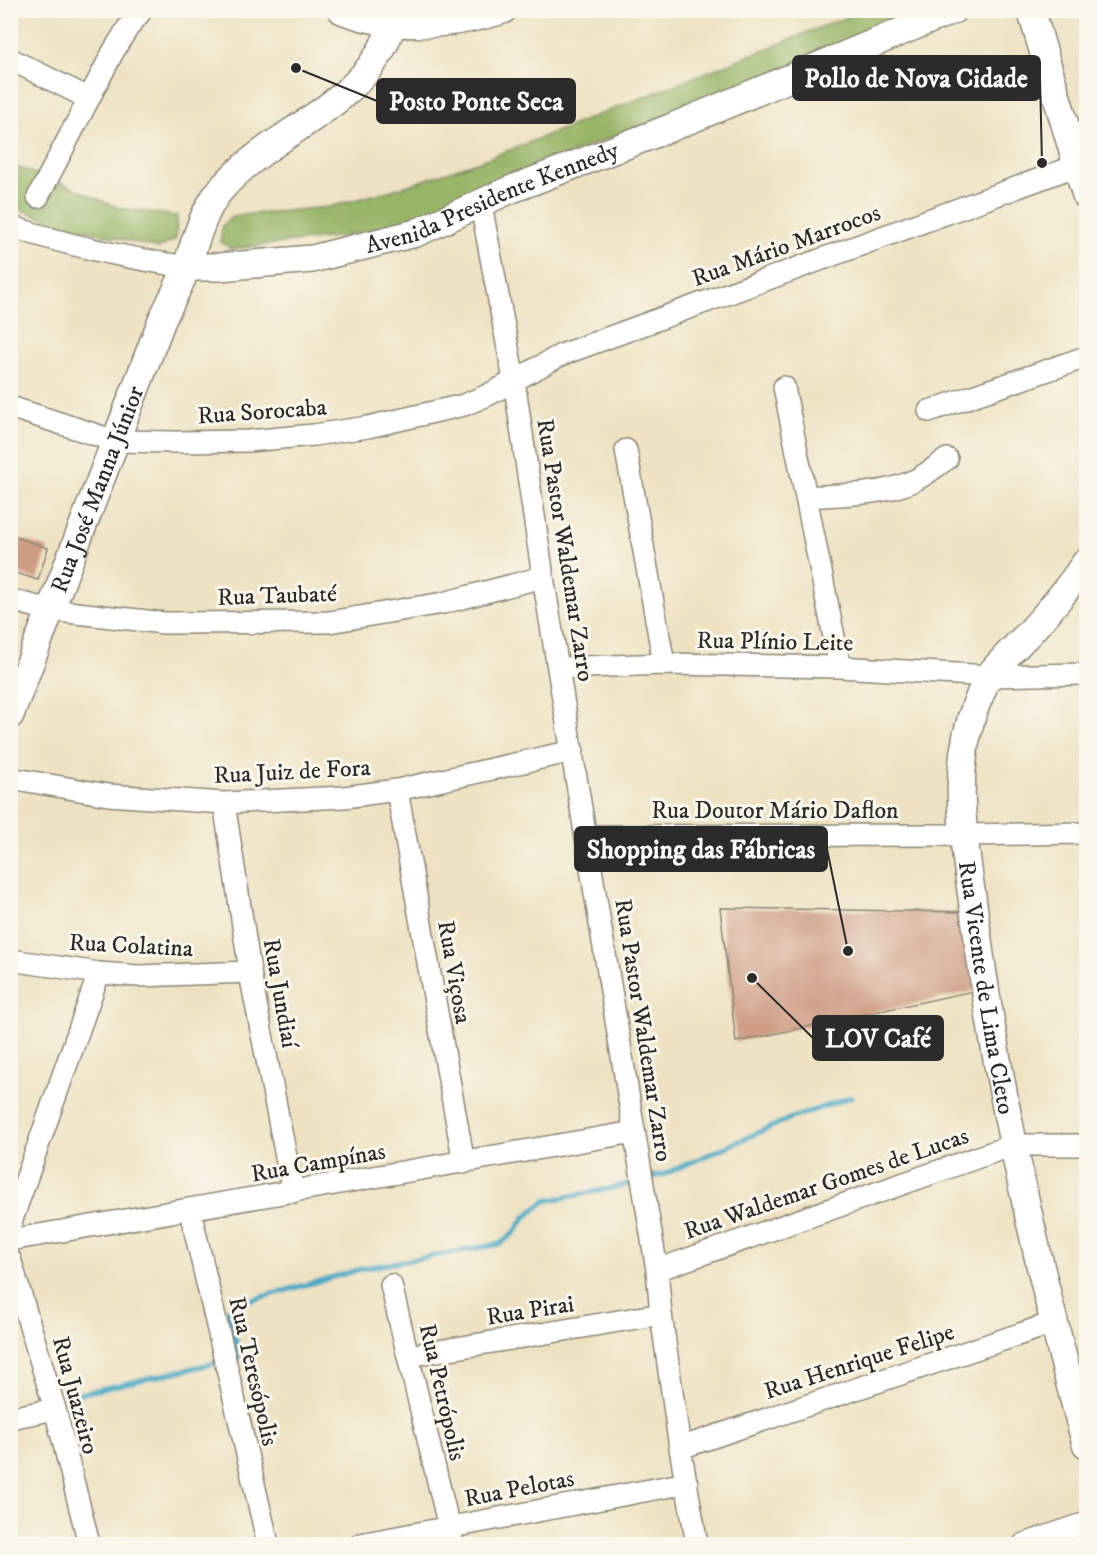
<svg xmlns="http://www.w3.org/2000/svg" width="1097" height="1555" font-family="'IM FELL DW Pica',serif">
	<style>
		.forest { fill: #98b668; stroke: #62704a; stroke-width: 1.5 }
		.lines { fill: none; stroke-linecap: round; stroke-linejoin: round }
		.stream { stroke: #45a8c5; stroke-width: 5 }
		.building { fill: #ce9d84 }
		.minor-casing { stroke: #8c8676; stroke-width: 24 }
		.major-casing { stroke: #8c8676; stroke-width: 30 }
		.minor { stroke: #fff; stroke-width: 21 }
		.major { stroke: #fff; stroke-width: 27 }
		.labels { text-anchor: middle; stroke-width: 6; stroke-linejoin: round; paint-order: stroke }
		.street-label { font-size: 24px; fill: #2b2b2b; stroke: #fbf7ec }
		.leader { fill: none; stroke: #2b2b2b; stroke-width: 2 }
		.callout-dot { fill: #2b2b2b; stroke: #fbf7ec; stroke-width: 2 }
		.callout { fill: #2b2b2b; stroke: #2b2b2b; stroke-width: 2 }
		.callout-label { font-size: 26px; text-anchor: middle; font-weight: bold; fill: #fff }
	</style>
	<rect width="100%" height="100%" fill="#fbf7ec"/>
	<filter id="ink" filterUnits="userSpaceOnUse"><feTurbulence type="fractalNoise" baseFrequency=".0167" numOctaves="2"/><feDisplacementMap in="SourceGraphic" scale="12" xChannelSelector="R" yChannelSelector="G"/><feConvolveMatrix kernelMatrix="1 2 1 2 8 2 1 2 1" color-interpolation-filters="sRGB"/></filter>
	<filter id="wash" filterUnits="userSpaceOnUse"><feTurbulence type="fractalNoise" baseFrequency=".008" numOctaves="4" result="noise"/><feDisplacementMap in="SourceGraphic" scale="24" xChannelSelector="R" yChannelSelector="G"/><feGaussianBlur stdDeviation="1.35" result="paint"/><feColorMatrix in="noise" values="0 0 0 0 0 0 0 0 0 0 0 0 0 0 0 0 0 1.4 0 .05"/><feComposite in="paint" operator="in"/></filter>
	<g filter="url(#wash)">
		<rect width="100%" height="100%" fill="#eee2c2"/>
		<path class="forest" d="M862 11H936L607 139 407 221 344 236 231 249 221 242 222 226 233 216 329 207 403 187 489 158Z
			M10 165 67 185 118 208 177 216 176 239 159 248 56 223 11 206Z"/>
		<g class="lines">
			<path class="stream" d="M647 1179 667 1173 789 1119 851 1097
				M229 1360 238 1358 236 1341 227 1311 234 1305 365 1268 500 1244 515 1232 524 1218 545 1201 613 1188 638 1181
				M70 1396 220 1362"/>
		</g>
		<g id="blocks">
			<path class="building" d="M10 535 48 548 38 580 10 571Z
				M720 908 965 912 978 990 736 1042Z"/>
		</g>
	</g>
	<g filter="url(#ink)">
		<use href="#blocks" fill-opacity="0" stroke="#8c8676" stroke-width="1.5"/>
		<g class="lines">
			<defs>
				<path id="minor" d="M10 59 88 98
					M38 197 113 52 127 29 142 10
					M481 205 514 380 543 577 657 1270 661 1314 680 1448 697 1544
					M10 226C68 246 127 258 187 267
					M784 387 840 667
					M10 407 115 441 177 442 248 441 314 435 368 427 464 405 488 395 561 355 1078 165
					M929 411 1086 357
					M626 450 664 664
					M807 497C843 494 882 496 915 480 926 475 936 466 947 459
					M10 600 50 610 164 623 329 622 443 603 543 577
					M559 668 664 664 840 667 989 676 1086 674
					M10 778 108 795 224 803 344 797 397 790 573 751
					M397 790 464 1163
					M224 803 252 984 293 1192
					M587 836 964 835 1086 833
					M10 960 99 973 138 976 250 972
					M190 1210 268 1544
					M10 1225 99 973
					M10 1240 634 1132
					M10 1259 55 1409 89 1544
					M657 1270 1013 1145H1086
					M391 1285 453 1544
					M408 1356 661 1314
					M10 1418 55 1409
					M680 1448 1053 1323
					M360 1544 687 1483
					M1024 1544 1086 1523"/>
				<g id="major">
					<path d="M342 10C395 31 450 26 503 10"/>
					<path d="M1031 10 1086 195"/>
					<path id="s1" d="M187 267H219L312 259 416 233 507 191 670 128 953 10"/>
					<path id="s2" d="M1086 562C1070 586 1051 609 1031 631 1018 645 1000 661 989 676 984 683 981 694 977 702 948 773 966 851 976 925 999 1100 1039 1273 1086 1444"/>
					<path id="s3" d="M10 715 162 320C170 302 181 284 187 265 197 238 203 209 223 187 266 138 344 111 377 57 384 47 388 35 393 24"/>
				</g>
			</defs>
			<use href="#minor" class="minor-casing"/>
			<use href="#major" class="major-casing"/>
			<use href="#minor" class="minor"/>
			<use href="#major" class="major"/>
		</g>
	</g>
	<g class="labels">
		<g class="street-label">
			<text dy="8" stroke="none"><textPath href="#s1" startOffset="316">Avenida Presidente Kennedy</textPath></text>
			<text transform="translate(786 245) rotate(-20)" y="8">Rua Mário Marrocos</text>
			<text transform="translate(262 411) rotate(-4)" y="8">Rua Sorocaba</text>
			<text dy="8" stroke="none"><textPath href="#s3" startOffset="242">Rua José Manna Júnior</textPath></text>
			<text transform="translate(566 550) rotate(81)" y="8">Rua Pastor Waldemar Zarro</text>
			<text transform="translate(277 595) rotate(-2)" y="8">Rua Taubaté</text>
			<text transform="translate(775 641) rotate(1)" y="8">Rua Plínio Leite</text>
			<text transform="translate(292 771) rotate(-3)" y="8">Rua Juiz de Fora</text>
			<text x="775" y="818">Rua Doutor Mário Daflon</text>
			<text transform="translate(131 945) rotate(3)" y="8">Rua Colatina</text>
			<text transform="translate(455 972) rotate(80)" y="8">Rua Viçosa</text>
			<text dy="8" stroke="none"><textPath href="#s2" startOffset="468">Rua Vicente de Lima Cleto</textPath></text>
			<text transform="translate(281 993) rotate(80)" y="8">Rua Jundiaí</text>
			<text transform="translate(644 1030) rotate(81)" y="8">Rua Pastor Waldemar Zarro</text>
			<text transform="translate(318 1162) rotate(-10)" y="8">Rua Campínas</text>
			<text transform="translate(826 1183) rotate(-19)" y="8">Rua Waldemar Gomes de Lucas</text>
			<text transform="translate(530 1310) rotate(-9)" y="8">Rua Pirai</text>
			<text transform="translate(859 1361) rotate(-18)" y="8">Rua Henrique Felipe</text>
			<text transform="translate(254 1371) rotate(77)" y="8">Rua Teresópolis</text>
			<text transform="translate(443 1392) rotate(77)" y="8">Rua Petrópolis</text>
			<text transform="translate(76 1395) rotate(75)" y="8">Rua Juazeiro</text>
			<text transform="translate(519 1488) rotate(-11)" y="8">Rua Pelotas</text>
		</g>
	</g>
	<path class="leader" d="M1042 163L1040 78M296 68L377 101M848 951L827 849M752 978L813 1038"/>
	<g class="callout-dot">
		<circle cx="1042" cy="163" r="6"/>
		<circle cx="296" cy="68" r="6"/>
		<circle cx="848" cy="951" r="6"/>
		<circle cx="752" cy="978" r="6"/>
	</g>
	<g class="callout">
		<rect x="793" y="56" width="247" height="44" rx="6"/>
		<rect x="377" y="79" width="198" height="44" rx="6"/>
		<rect x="575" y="827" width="252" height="44" rx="6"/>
		<rect x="813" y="1016" width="130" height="44" rx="6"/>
	</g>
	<g class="callout-label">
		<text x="916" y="87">Pollo de Nova Cidade</text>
		<text x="476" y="110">Posto Ponte Seca</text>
		<text x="701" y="858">Shopping das Fábricas</text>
		<text x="878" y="1047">LOV Café</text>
	</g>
	<rect width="1097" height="1555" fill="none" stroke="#fbf7ec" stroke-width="36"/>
</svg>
